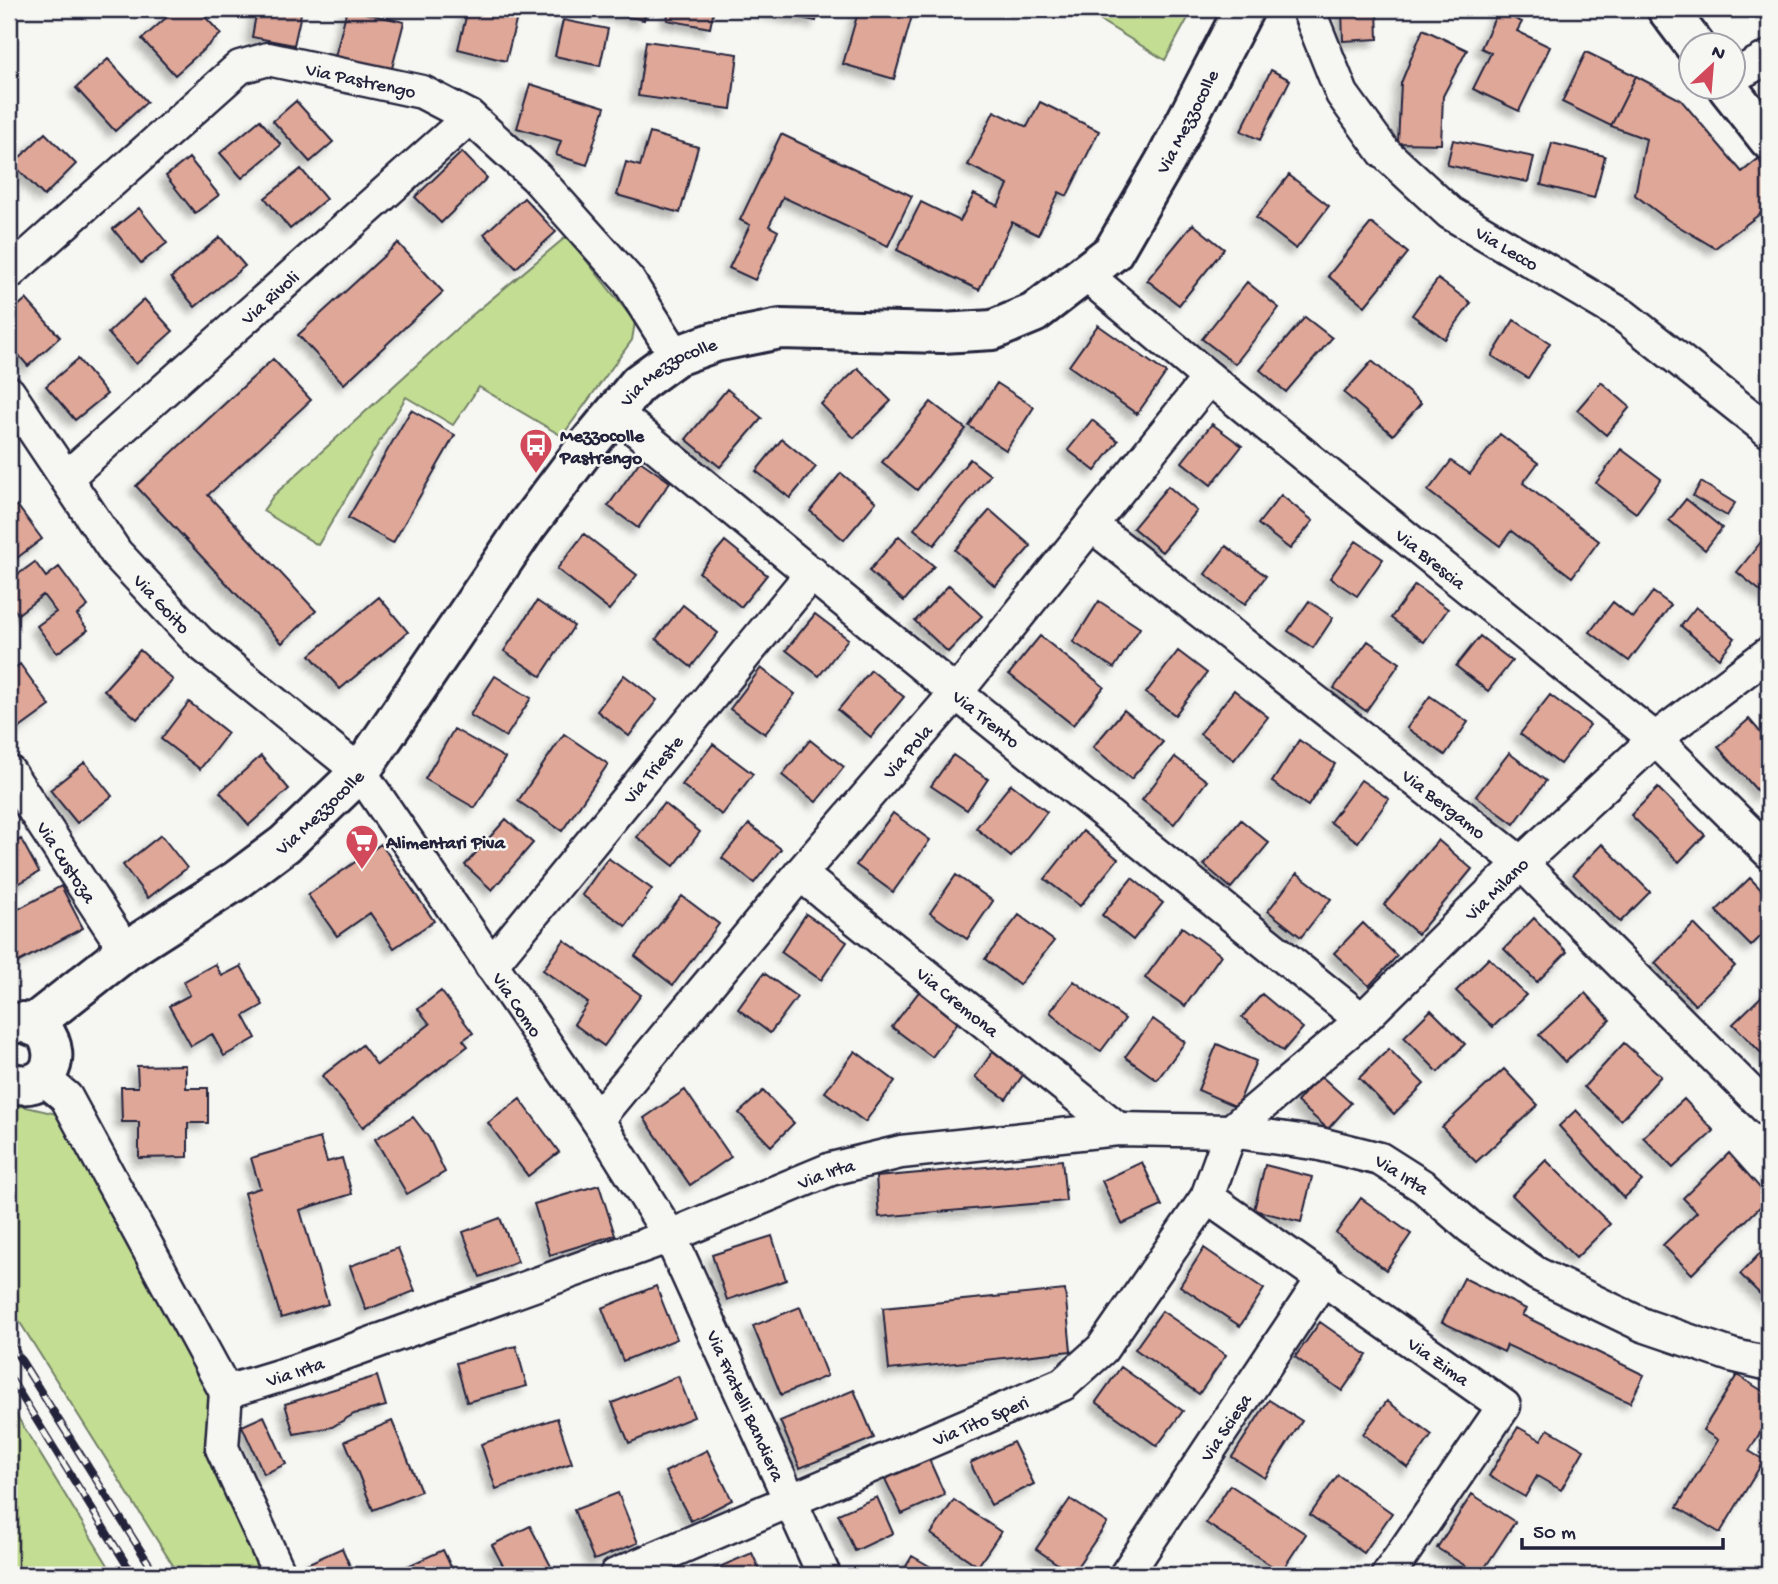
<svg xmlns="http://www.w3.org/2000/svg" width="1778" height="1584" font-family="'Gochi Hand',sans-serif">
	<style>
		.green { fill: #c3dd93; stroke: #728067; stroke-width: 2 }
		.building { fill: #dfa798; stroke: #22223b; stroke-width: 2; filter: url(#shadow) }
		.lines { fill: none; stroke-linecap: round; stroke-linejoin: round }
		.street-casing { stroke: #22223b; stroke-width: 37 }
		.secondary-casing { stroke: #22223b; stroke-width: 44 }
		.street { stroke: #f6f6f2; stroke-width: 32 }
		.secondary { stroke: #f6f6f2; stroke-width: 38 }
		.rail-casing { stroke: #22223b; stroke-width: 8 }
		.rail { stroke: #f6f6f2; stroke-width: 5; stroke-dasharray: 16; stroke-linecap: butt }
		.labels { text-anchor: middle; stroke-width: 5; stroke-linejoin: round; paint-order: stroke }
		.street-label { font-size: 19px; fill: #22223b; stroke: #f6f6f2 }
		.poi-label { font-size: 19px; font-weight: bold; fill: #22223b; stroke: #f6f6f2; text-anchor: start }
	</style>
	<defs>
		<filter id="shadow"><feDropShadow dx="-6" dy="6" stdDeviation="3.5" flood-color="#0004"/></filter>
	</defs>
	<rect width="100%" height="100%" fill="#f6f6f2"/>
	<filter id="ink" filterUnits="userSpaceOnUse"><feTurbulence type="fractalNoise" baseFrequency=".0143" numOctaves="2"/><feDisplacementMap in="SourceGraphic" scale="14" xChannelSelector="R" yChannelSelector="G"/><feConvolveMatrix kernelMatrix="1 2 1 2 8 2 1 2 1" color-interpolation-filters="sRGB"/></filter>
	<g filter="url(#ink)">
		<path class="green" d="M1056 9H1193L1165 60 1096 18Z
			M567 236 635 322 632 340 562 436 479 387 453 425 406 397 318 545 263 511 273 496 465 321Z
			M9 1103 61 1115 211 1397 267 1575H179L9 1305Z
			M9 1403 114 1575H9Z"/>
		<path class="building" d="M176 9H198L221 34 175 75 142 39Z
			M257 9H302L294 45 252 37Z
			M347 9 404 22 391 72 335 57Z
			M468 9H519L506 61 458 49Z
			M592 9H646L644 20Z
			M669 9H714L710 28 667 20Z
			M757 9H819L816 21Z
			M859 9H914L894 79 843 64Z
			M1324 9H1377L1378 39 1343 41 1342 10Z
			M1498 11 1522 22 1517 31 1550 47 1519 111 1473 89 1491 53 1481 48Z
			M563 20 608 29 600 66 555 56Z
			M1423 29 1467 50 1443 96 1441 144 1398 143 1401 83Z
			M646 41 738 54 731 109 638 96Z
			M1586 52 1636 76 1611 126 1562 102Z
			M108 59 147 102 115 131 76 88Z
			M1271 70 1290 80 1260 140 1241 131Z
			M1636 76 1681 100 1742 172 1758 159 1769 173V207L1715 248 1668 220 1635 195 1646 139 1611 126Z
			M530 84 605 107 587 165 556 155 561 141 517 128Z
			M296 101 333 142 310 162 273 121Z
			M1040 102 1099 131 1067 196 1059 192 1038 235 1012 222 979 290 897 250 921 202 960 221 974 194 998 206 1008 185 968 165 994 111 1027 127Z
			M260 120 281 145 242 178 220 153Z
			M45 133 76 164 44 196 13 164Z
			M650 133 698 147 680 213 617 195 626 162 640 166Z
			M781 134 912 196 888 246 783 197 769 226 778 231 755 280 729 268 750 225 740 220Z
			M1453 140 1534 157 1528 182 1447 165Z
			M1552 143 1605 156 1594 198 1541 185Z
			M462 152 487 178 441 223 415 197Z
			M189 158 219 195 195 213 166 176Z
			M301 169 326 199 290 229 265 198Z
			M1289 175 1329 206 1296 249 1256 218Z
			M524 198 556 232 516 268 484 234Z
			M139 208 167 243 141 263 113 229Z
			M1371 223 1408 253 1365 306 1328 276Z
			M1193 224 1224 249 1179 305 1147 280Z
			M220 237 245 266 195 307 171 278Z
			M398 243 443 292 344 384 298 335Z
			M1438 279 1471 303 1445 339 1412 315Z
			M1247 282 1279 308 1235 364 1202 339Z
			M26 299 60 337 28 366 9 344V314Z
			M144 299 173 331 136 364 108 333Z
			M1305 317 1332 338 1286 392 1260 370Z
			M1514 320 1550 343 1528 378 1492 356Z
			M1098 325 1166 373 1137 414 1069 366Z
			M78 359 107 394 75 420 46 386Z
			M273 359 311 400 208 495 316 611 282 643 136 486Z
			M1372 361 1421 403 1393 435 1344 393Z
			M858 368 891 401 854 438 821 404Z
			M1601 382 1630 407 1606 435 1577 410Z
			M997 383 1034 407 1006 450 969 426Z
			M727 389 762 418 720 467 686 439Z
			M931 402 966 429 917 490 882 462Z
			M411 410 455 435 393 543 348 518Z
			M1092 420 1118 441 1095 471 1068 450Z
			M1212 424 1242 446 1211 485 1182 462Z
			M1500 434 1538 463 1523 483 1599 541 1572 577 1511 531 1500 546 1428 491 1451 461 1470 474Z
			M782 439 816 467 790 498 756 471Z
			M1621 449 1661 479 1636 513 1596 483Z
			M970 459 990 475 934 545 914 529Z
			M640 461 670 482 638 528 608 506Z
			M841 473 876 502 844 540 810 511Z
			M1701 482 1735 503 1727 516 1693 496Z
			M1168 486 1197 511 1162 552 1133 528Z
			M1281 495 1313 521 1290 549 1258 524Z
			M1686 499 1722 528 1705 550 1669 520Z
			M17 505 42 539 9 564V511Z
			M990 510 1031 546 995 586 955 550Z
			M1769 532V598L1737 572Z
			M584 534 637 575 609 610 557 569Z
			M899 536 934 566 904 601 869 571Z
			M725 541 767 575 741 607 699 572Z
			M1356 541 1383 559 1357 596 1330 578Z
			M1226 546 1266 576 1245 604 1205 574Z
			M35 562 46 577 59 567 88 606 77 615 88 630 57 653 37 626 56 612 43 595 18 614 9 602V581Z
			M949 585 982 616 948 652 915 621Z
			M1415 585 1448 609 1424 642 1391 618Z
			M1653 592 1671 605 1629 661 1590 632 1613 602 1633 618Z
			M379 597 408 632 340 689 310 655Z
			M537 601 574 626 541 676 504 651Z
			M1099 601 1140 628 1114 668 1073 642Z
			M1309 601 1333 618 1313 648 1288 631Z
			M683 605 718 633 691 667 656 639Z
			M1696 607 1735 638 1719 658 1681 626Z
			M815 614 848 639 819 676 786 650Z
			M1040 636 1104 687 1073 725 1009 674Z
			M1480 636 1512 661 1488 691 1456 666Z
			M1368 641 1400 663 1366 711 1334 688Z
			M140 650 173 680 137 719 104 690Z
			M1178 651 1207 673 1175 715 1146 693Z
			M20 664 50 706 10 735 9 672Z
			M761 668 795 694 765 734 730 709Z
			M871 670 904 697 871 737 838 710Z
			M624 675 657 700 629 736 597 711Z
			M495 676 531 698 506 737 470 715Z
			M1234 690 1268 717 1234 760 1200 734Z
			M1550 695 1590 725 1560 764 1520 734Z
			M1430 696 1468 722 1445 755 1407 728Z
			M189 702 228 733 200 769 161 739Z
			M1124 710 1163 742 1131 779 1093 747Z
			M1749 719 1769 742V788L1761 795 1718 747Z
			M454 729 505 758 475 808 425 779Z
			M564 734 608 764 562 831 518 801Z
			M810 740 844 767 816 802 782 775Z
			M1299 740 1335 764 1308 806 1272 782Z
			M713 744 753 774 722 815 682 785Z
			M1509 753 1546 781 1514 824 1476 796Z
			M953 755 988 779 967 810 931 786Z
			M261 756 289 789 249 825 220 792Z
			M1175 757 1207 781 1174 824 1142 800Z
			M85 762 112 796 77 823 50 790Z
			M1361 780 1389 799 1358 842 1330 822Z
			M1011 784 1047 812 1011 857 976 828Z
			M1658 788 1705 835 1679 862 1631 815Z
			M664 803 700 832 674 866 637 837Z
			M893 813 930 840 893 892 856 865Z
			M506 819 533 843 492 890 465 865Z
			M1241 820 1269 843 1231 888 1204 865Z
			M749 824 781 849 754 883 722 858Z
			M1083 831 1118 859 1080 906 1045 879Z
			M161 835 187 868 148 898 123 865Z
			M21 839 39 872 9 889V846Z
			M1438 840 1472 869 1418 934 1384 905Z
			M381 844 434 921 394 948 370 913 337 936 308 895Z
			M1602 844 1650 892 1620 922 1573 874Z
			M608 858 652 889 626 926 582 895Z
			M1297 873 1331 899 1301 937 1268 911Z
			M956 875 993 901 967 939 930 913Z
			M1132 878 1163 903 1133 940 1102 915Z
			M1750 878 1769 898V928L1751 946 1716 911Z
			M61 886 83 928 11 966 9 914Z
			M682 896 719 924 673 985 635 956Z
			M806 914 847 942 821 980 781 952Z
			M1019 915 1054 941 1019 985 985 959Z
			M1534 918 1567 952 1537 982 1504 949Z
			M1363 923 1397 956 1369 986 1334 953Z
			M1694 924 1735 966 1695 1005 1655 963Z
			M1182 927 1221 955 1185 1006 1145 978Z
			M564 940 641 995 604 1046 574 1024 588 1003 543 970Z
			M1489 958 1526 995 1493 1027 1456 991Z
			M215 964 222 976 241 966 263 1005 244 1016 256 1038 224 1056 212 1034 191 1046 169 1006 190 995 183 982Z
			M764 973 797 997 770 1033 738 1009Z
			M1074 981 1125 1019 1101 1051 1075 1035 1050 1012Z
			M925 984 964 1014 932 1057 892 1027Z
			M441 991 473 1033 463 1040 468 1046 363 1127 322 1076 362 1045 377 1065 430 1024 418 1009Z
			M1766 992 1769 995 1768 1060 1733 1024Z
			M1585 993 1610 1020 1565 1062 1539 1035Z
			M1262 994 1303 1028 1283 1051 1242 1017Z
			M1431 1010 1465 1044 1438 1072 1404 1037Z
			M1153 1019 1185 1042 1157 1080 1125 1057Z
			M999 1043 1030 1065 1006 1099 975 1077Z
			M1624 1043 1661 1076 1621 1120 1584 1087Z
			M1217 1044 1256 1061 1237 1107 1198 1090Z
			M1389 1049 1424 1084 1394 1114 1359 1078Z
			M855 1051 895 1081 865 1122 825 1092Z
			M186 1065V1088H208V1123H188V1157L139 1158V1122H122L121 1087H138L137 1066Z
			M1504 1069 1538 1105 1476 1162 1442 1127Z
			M1320 1075 1351 1103 1328 1129 1297 1102Z
			M685 1090 731 1157 690 1185 644 1118Z
			M763 1091 794 1123 771 1146 739 1113Z
			M520 1099 559 1152 528 1176 488 1123Z
			M1684 1099 1714 1131 1673 1168 1643 1137Z
			M1576 1110 1642 1181 1624 1198 1559 1126Z
			M413 1117 429 1138 445 1172 407 1194 375 1139Z
			M320 1138 327 1162 342 1158 352 1194 300 1210 328 1304 281 1318 244 1193 260 1188 251 1158Z
			M1729 1153 1769 1198 1692 1274 1663 1245 1697 1212 1683 1198Z
			M1062 1160 1066 1201 879 1217 876 1177Z
			M1546 1160 1610 1224 1576 1258 1512 1195Z
			M1142 1162 1162 1206 1122 1224 1102 1181Z
			M1265 1165 1312 1177 1301 1222 1254 1210Z
			M599 1185 615 1235 550 1255 534 1204Z
			M1361 1198 1411 1234 1386 1270 1336 1233Z
			M500 1218 518 1262 480 1277 463 1232Z
			M772 1236 786 1280 727 1300 712 1255Z
			M1769 1244V1303L1740 1274Z
			M398 1248 415 1291 366 1310 350 1266Z
			M1204 1248 1264 1289 1240 1326 1180 1286Z
			M1464 1278 1526 1309 1522 1315 1644 1375 1630 1403 1507 1345 1504 1352 1442 1322Z
			M656 1286 677 1339 623 1361 602 1308Z
			M1065 1290 1071 1351 889 1370 883 1308Z
			M800 1307 827 1376 781 1395 753 1326Z
			M1162 1311 1226 1355 1199 1394 1135 1349Z
			M1320 1322 1367 1355 1342 1391 1295 1357Z
			M516 1346 527 1386 467 1402 456 1363Z
			M1121 1367 1183 1411 1157 1446 1096 1402Z
			M1737 1375 1769 1395V1418L1749 1451 1764 1460 1720 1533 1677 1507 1718 1440 1703 1430Z
			M377 1376 386 1406 354 1414 332 1427 294 1434 285 1404Z
			M678 1376 694 1417 629 1443 612 1403Z
			M854 1390 874 1438 800 1468 780 1421Z
			M1269 1400 1302 1421 1265 1478 1232 1457Z
			M1387 1401 1432 1435 1408 1468 1363 1434Z
			M264 1416 286 1464 264 1474 242 1426Z
			M557 1418 572 1463 496 1489 481 1444Z
			M392 1421 421 1491 373 1510 345 1441Z
			M1518 1427 1541 1440 1548 1429 1584 1450 1561 1490 1537 1476 1525 1497 1489 1476Z
			M1013 1442 1034 1484 991 1505 970 1463Z
			M707 1450 732 1500 691 1521 665 1472Z
			M927 1455 945 1495 902 1514 883 1475Z
			M1338 1475 1392 1513 1364 1553 1310 1515Z
			M1230 1485 1306 1534 1281 1572 1206 1523Z
			M618 1493 638 1543 594 1560 574 1510Z
			M1472 1494 1515 1522 1480 1575 1437 1548Z
			M877 1497 893 1533 855 1551 838 1514Z
			M1070 1499 1107 1523 1072 1574 1036 1549Z
			M954 1500 1001 1532 978 1566 931 1534Z
			M530 1526 554 1572 546 1575H508L492 1545Z
			M342 1548 354 1575H304L300 1567Z
			M443 1550 455 1575H403L401 1569Z
			M752 1553 762 1575H712L710 1571Z
			M912 1556 945 1575H901Z"/>
		<g class="lines">
			<defs>
				<g id="street">
					<path id="s1" d="M1308 9 1342 94 1384 152 1450 213 1624 316 1769 431"/>
					<path d="M1732 77 1769 57"/>
					<path id="s2" d="M9 273 240 67 268 59 422 92 470 117 536 177 628 280 676 356"/>
					<path id="s3" d="M1085 274 1209 378 1655 739 1769 852"/>
					<path id="s4" d="M9 393 116 553 200 643 360 772 597 1119 670 1236 824 1575"/>
					<path id="s5" d="M615 410 628 423 956 693 1362 1020"/>
					<path id="s6" d="M67 477 470 117"/>
					<path id="s7" d="M1091 525 1521 863 1769 1111"/>
					<path id="s8" d="M9 772 126 951"/>
					<path id="s9" d="M800 874 1118 1129"/>
					<path id="s10" d="M491 965 812 573"/>
					<path d="M43 1078 66 1097 226 1392"/>
					<path id="s11" d="M597 1119 800 874 956 693 1209 378"/>
					<path id="s12" d="M1207 1197 1504 1406 1388 1575"/>
					<path id="s13" d="M226 1392 295 1371 670 1236 831 1169 901 1152 1118 1129 1231 1131 1320 1144 1380 1159 1424 1187 1470 1227 1537 1274 1643 1325 1731 1355 1769 1364"/>
					<path d="M226 1392 222 1448 280 1575"/>
					<path id="s14" d="M616 1575 1063 1384 1102 1349 1207 1197 1231 1131 1362 1020 1521 863 1655 739 1769 653"/>
					<path id="s15" d="M1126 1575 1324 1277"/>
				</g>
				<g id="secondary">
					<path d="M1667 9 1695 46"/>
					<path d="M1728 88 1769 140"/>
					<path id="s16" d="M33 1024 126 951 237 880 285 844 360 772 526 527 587 446 639 383 676 356 715 342 780 329 942 333 993 330 1034 313 1113 252 1167 158 1244 9"/>
					<path d="M9 1082C46 1094 65 1059 43 1030L23 1022 11 1024"/>
				</g>
			</defs>
			<use href="#street" class="street-casing"/>
			<use href="#secondary" class="secondary-casing"/>
			<use href="#street" class="street"/>
			<use href="#secondary" class="secondary"/>
			<defs>
				<path id="rail" d="M9 1341 156 1575
					M9 1376 133 1575"/>
			</defs>
			<use href="#rail" class="rail-casing"/>
			<use href="#rail" class="rail"/>
		</g>
	</g>
	<defs>
		<symbol id="bus-pin" viewBox="-11 -11 22 30"><path d="M0 17L-7.5 6A9.5 9.5 0 1 1 7.5 6Z" fill="#d1495b" stroke="#f6f6f2"/><path d="M-5-6H5V4H4V6H2V4H-2V6H-4V4H-5ZM-3.5-4V0h7V-4ZM-3.5 1.2v1.5H-2V1.2ZM2 1.2v1.5H3.5V1.2Z" fill="#fff"/></symbol>
		<symbol id="supermarket-pin" viewBox="-11 -11 22 30"><path d="M0 17L-7.5 6A9.5 9.5 0 1 1 7.5 6Z" fill="#d1495b" stroke="#f6f6f2"/><path d="M-6-5.5h2.5l.6 2H6L4.5 2H-2.5L-4.4-4H-6ZM-1.5 3.2a1.3 1.3 0 1 0 .1 0ZM3 3.2a1.3 1.3 0 1 0 .1 0Z" fill="#fff"/></symbol>
	</defs>
	<g fill-rule="evenodd">
		<use href="#bus-pin" x="517" y="426" width="38" height="52"/>
		<use href="#supermarket-pin" x="343" y="822" width="38" height="52"/>
	</g>
	<g class="labels">
		<g class="street-label">
			<text dy="7" stroke="none"><textPath href="#s2" startOffset="434">Via Pastrengo</textPath></text>
			<text dy="7" stroke="none"><textPath href="#s16" startOffset="1554">Via Mezzocolle</textPath></text>
			<text dy="7" stroke="none"><textPath href="#s1" startOffset="320">Via Lecco</textPath></text>
			<text dy="7" stroke="none"><textPath href="#s6" startOffset="271">Via Rivoli</textPath></text>
			<text dy="7" stroke="none"><textPath href="#s16" startOffset="924">Via Mezzocolle</textPath></text>
			<text dy="7" stroke="none"><textPath href="#s3" startOffset="448">Via Brescia</textPath></text>
			<text dy="7" stroke="none"><textPath href="#s4" startOffset="261">Via Goito</textPath></text>
			<text dy="7" stroke="none"><textPath href="#s5" startOffset="483">Via Trento</textPath></text>
			<text dy="7" stroke="none"><textPath href="#s11" startOffset="481">Via Pola</textPath></text>
			<text dy="7" stroke="none"><textPath href="#s10" startOffset="254">Via Trieste</textPath></text>
			<text dy="7" stroke="none"><textPath href="#s7" startOffset="450">Via Bergamo</textPath></text>
			<text dy="7" stroke="none"><textPath href="#s16" startOffset="357">Via Mezzocolle</textPath></text>
			<text dy="7" stroke="none"><textPath href="#s8" startOffset="107">Via Custoza</textPath></text>
			<text dy="7" stroke="none"><textPath href="#s14" startOffset="1153">Via Milano</textPath></text>
			<text dy="7" stroke="none"><textPath href="#s9" startOffset="203">Via Cremona</textPath></text>
			<text dy="7" stroke="none"><textPath href="#s4" startOffset="802">Via Como</textPath></text>
			<text dy="7" stroke="none"><textPath href="#s13" startOffset="639">Via Irta</textPath></text>
			<text dy="7" stroke="none"><textPath href="#s13" startOffset="1227">Via Irta</textPath></text>
			<text dy="7" stroke="none"><textPath href="#s12" startOffset="284">Via Zima</textPath></text>
			<text dy="7" stroke="none"><textPath href="#s13" startOffset="72">Via Irta</textPath></text>
			<text dy="7" stroke="none"><textPath href="#s4" startOffset="1265">Via Fratelli Bandiera</textPath></text>
			<text dy="7" stroke="none"><textPath href="#s14" startOffset="396">Via Tito Speri</textPath></text>
			<text dy="7" stroke="none"><textPath href="#s15" startOffset="178">Via Sciesa</textPath></text>
		</g>
		<g class="poi-label">
			<text x="560" y="441">Mezzocolle<tspan x="560" dy="22">Pastrengo</tspan></text>
			<text x="386" y="848">Alimentari Piva</text>
		</g>
	</g>
	<rect width="1778" height="1584" fill="none" stroke="#f6f6f2" stroke-width="35"/>
	<rect x="18" y="18" width="1743" height="1549" fill="none" stroke="#22223b" stroke-width="2.5" filter="url(#ink)"/>
	<g transform="translate(1712 66) rotate(26)"><circle r="33" fill="#f6f6f2" stroke="#a1a1a9" stroke-width="2"/>
	<path d="M0-5L12 26L0 18L-12 26Z" fill="#d1495b"/>
	<text y="-10" font-size="19" font-weight="bold" text-anchor="middle" fill="#22223b">N</text>
	</g>
	<path d="M1522 1538v10h201v-10" fill="none" stroke="#22223b" stroke-width="3.5"/>
	<text x="1533" y="1538" font-size="21" fill="#22223b" stroke="#f6f6f2" stroke-width="5" paint-order="stroke">50 m</text>
</svg>
